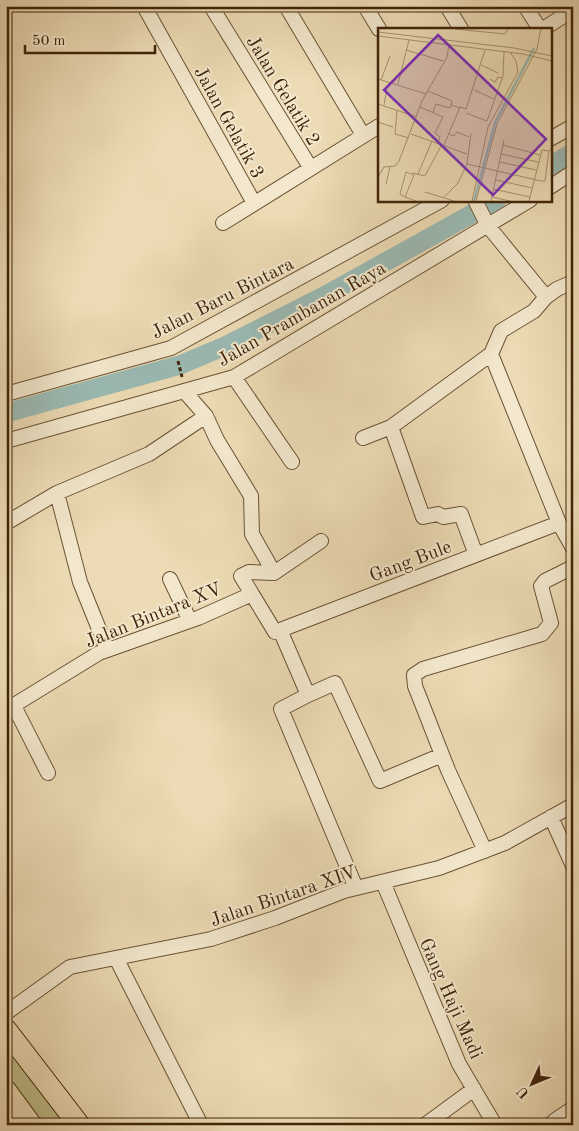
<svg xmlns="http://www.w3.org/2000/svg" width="579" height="1131" font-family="'Old Standard TT',serif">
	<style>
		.green { fill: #bebe89; stroke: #7f7149 }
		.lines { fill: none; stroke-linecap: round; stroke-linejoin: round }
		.canal { stroke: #9abab4; stroke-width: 19 }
		.minor-casing { stroke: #6b5234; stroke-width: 16 }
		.primary-casing { stroke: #402409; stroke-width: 23 }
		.path { stroke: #402409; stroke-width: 3; stroke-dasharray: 4 2.5; stroke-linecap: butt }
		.minor { stroke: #f3e8ce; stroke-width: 14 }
		.primary { stroke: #ecdbb4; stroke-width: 21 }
		.labels { text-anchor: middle; stroke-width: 4; stroke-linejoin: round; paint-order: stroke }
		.street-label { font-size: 19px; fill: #402409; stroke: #f3e8ce }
		.inset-river { fill: none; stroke: #9abab4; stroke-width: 2.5 }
		.inset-road { fill: none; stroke: #a79270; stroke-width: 1 }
		.view { fill: #7b2cbf; fill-opacity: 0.15; stroke: #7b2cbf; stroke-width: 2.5 }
		.inset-edge { fill: none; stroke: #402409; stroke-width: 2.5 }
	</style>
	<rect width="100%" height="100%" fill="#ecdbb4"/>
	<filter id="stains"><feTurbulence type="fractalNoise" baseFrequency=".004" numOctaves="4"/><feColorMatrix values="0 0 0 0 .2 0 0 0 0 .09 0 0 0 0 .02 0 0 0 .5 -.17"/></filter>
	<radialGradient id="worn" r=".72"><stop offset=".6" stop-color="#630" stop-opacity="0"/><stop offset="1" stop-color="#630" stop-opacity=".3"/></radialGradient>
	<path class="green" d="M6 1030 79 1125H31L6 1091Z"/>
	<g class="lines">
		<path class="canal" d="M550 166 573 152
			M6 413 180 365 225 346 324 296 497 200"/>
		<defs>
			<path id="minor" d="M144 6 254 203
				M211 6 310 167
				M286 6 363 135
				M365 6 379 29
				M447 6 461 29
				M525 6 540 29
				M543 29 573 10
				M550 139 573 126
				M550 187 573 172
				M223 223 379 126
				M546 297 557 289 573 282
				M491 354 559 523 573 548
				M234 377 292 462
				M185 392 206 416 217 440 251 496 252 534 274 573
				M6 394 171 348 442 200
				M391 427 423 517 438 514 443 517 461 514 476 555
				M363 438 391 427 491 354 501 331 534 311 546 297 488 226 475 200
				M6 441 234 377 530 200
				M57 493 80 582 107 649
				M6 523 57 493 149 454 206 416
				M170 579 190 621
				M252 594 241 576 249 572 274 573 321 541
				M280 630 308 695 281 709 356 888
				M308 695 335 683 380 781 442 755
				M14 706 48 773
				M6 710 99 653 198 618 252 594 275 632 559 523
				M551 817 573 866
				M485 851 448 770 415 686 414 675 423 669 542 634 551 623 541 586 545 581 573 567
				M383 882 459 1064 495 1125
				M116 958 201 1125
				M6 1013 70 967 211 939 275 918 344 891 439 868 505 843 573 805
				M554 1121 573 1108
				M425 1125 474 1089"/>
			<path id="primary" d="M6 1030 79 1125
				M6 1091 31 1125"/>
		</defs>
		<use href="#minor" class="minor-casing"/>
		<use href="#primary" class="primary-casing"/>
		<path class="path" d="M178 361 182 377"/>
		<use href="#minor" class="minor"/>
		<use href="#primary" class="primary"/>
	</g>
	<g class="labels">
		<g class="street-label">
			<text transform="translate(284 90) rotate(59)" y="7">Jalan Gelatik 2</text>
			<text transform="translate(230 122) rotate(61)" y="7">Jalan Gelatik 3</text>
			<text transform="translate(222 297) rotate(-27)" y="7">Jalan Baru Bintara</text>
			<text transform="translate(301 313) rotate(-30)" y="7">Jalan Prambanan Raya</text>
			<text transform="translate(410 560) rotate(-21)" y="7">Gang Bule</text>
			<text transform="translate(153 614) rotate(-22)" y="7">Jalan Bintara XV</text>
			<text transform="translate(283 895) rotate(-19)" y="7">Jalan Bintara XIV</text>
			<text transform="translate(452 998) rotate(66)" y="7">Gang Haji Madi</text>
		</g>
	</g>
	<g transform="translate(378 28)">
		<rect width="174" height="174" fill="#ecdbb4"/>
		<path class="inset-river" d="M96 173 117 95 156 20"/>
		<path class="inset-road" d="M77 1 127 6 130 1M0 4 136 20 174 28M0 8 145 26 174 33M28 22 65 33M103 37 120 45M0 51 48 66M112 51 117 54 120 49 124 50M3 52 12 28M20 56 31 12M96 62 116 71M50 63 74 73 73 77 82 80M0 76 39 89M6 77 9 61M42 79 65 89 57 105 62 109 60 115M19 82 17 106 31 110M55 84 58 76 72 80 73 77M88 85 109 93M109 93 125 48 126 23M0 94 15 99M33 106 89 126M71 106 76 108 79 104 91 109M93 106 89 136 163 153H167L171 123M66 117 82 79 88 81 107 22M125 117 162 127M123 126 160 134M122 134 158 142M34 145 47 148 64 116M40 146 54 113M0 149 6 139 17 138 21 133 44 73 69 29 71 17M118 152 154 160M8 156 12 139M115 161 152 169M47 164 76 173M27 169 36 147 28 144 22 166 27 169 38 173M114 169 132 173M65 170 80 155 89 136M94 173 110 99 140 44 138 33 132 24M98 173 119 96 159 21 163 1M113 173 126 112M151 173 164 122 171 123 174 120"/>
		<path class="view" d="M60 7 168 111 115 167 6 62Z"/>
		<rect width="174" height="174" class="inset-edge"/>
	</g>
	<rect width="579" height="1131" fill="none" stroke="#ecdbb4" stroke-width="25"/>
	<rect x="8" y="8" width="564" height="1116" fill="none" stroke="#402409" stroke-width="2.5"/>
	<rect x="12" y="12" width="554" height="1106" fill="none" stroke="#402409"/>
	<g transform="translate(532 1084) rotate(226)" stroke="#f3e8ce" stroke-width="4" paint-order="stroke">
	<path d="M0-4L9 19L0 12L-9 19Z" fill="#402409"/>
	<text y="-8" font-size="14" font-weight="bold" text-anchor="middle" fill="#402409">U</text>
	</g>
	<path d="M25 45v8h130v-8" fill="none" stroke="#402409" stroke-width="2.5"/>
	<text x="32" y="45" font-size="15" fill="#402409" stroke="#f3e8ce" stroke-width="4" paint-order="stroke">50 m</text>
	<rect width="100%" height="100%" filter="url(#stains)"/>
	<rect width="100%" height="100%" fill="url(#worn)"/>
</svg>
